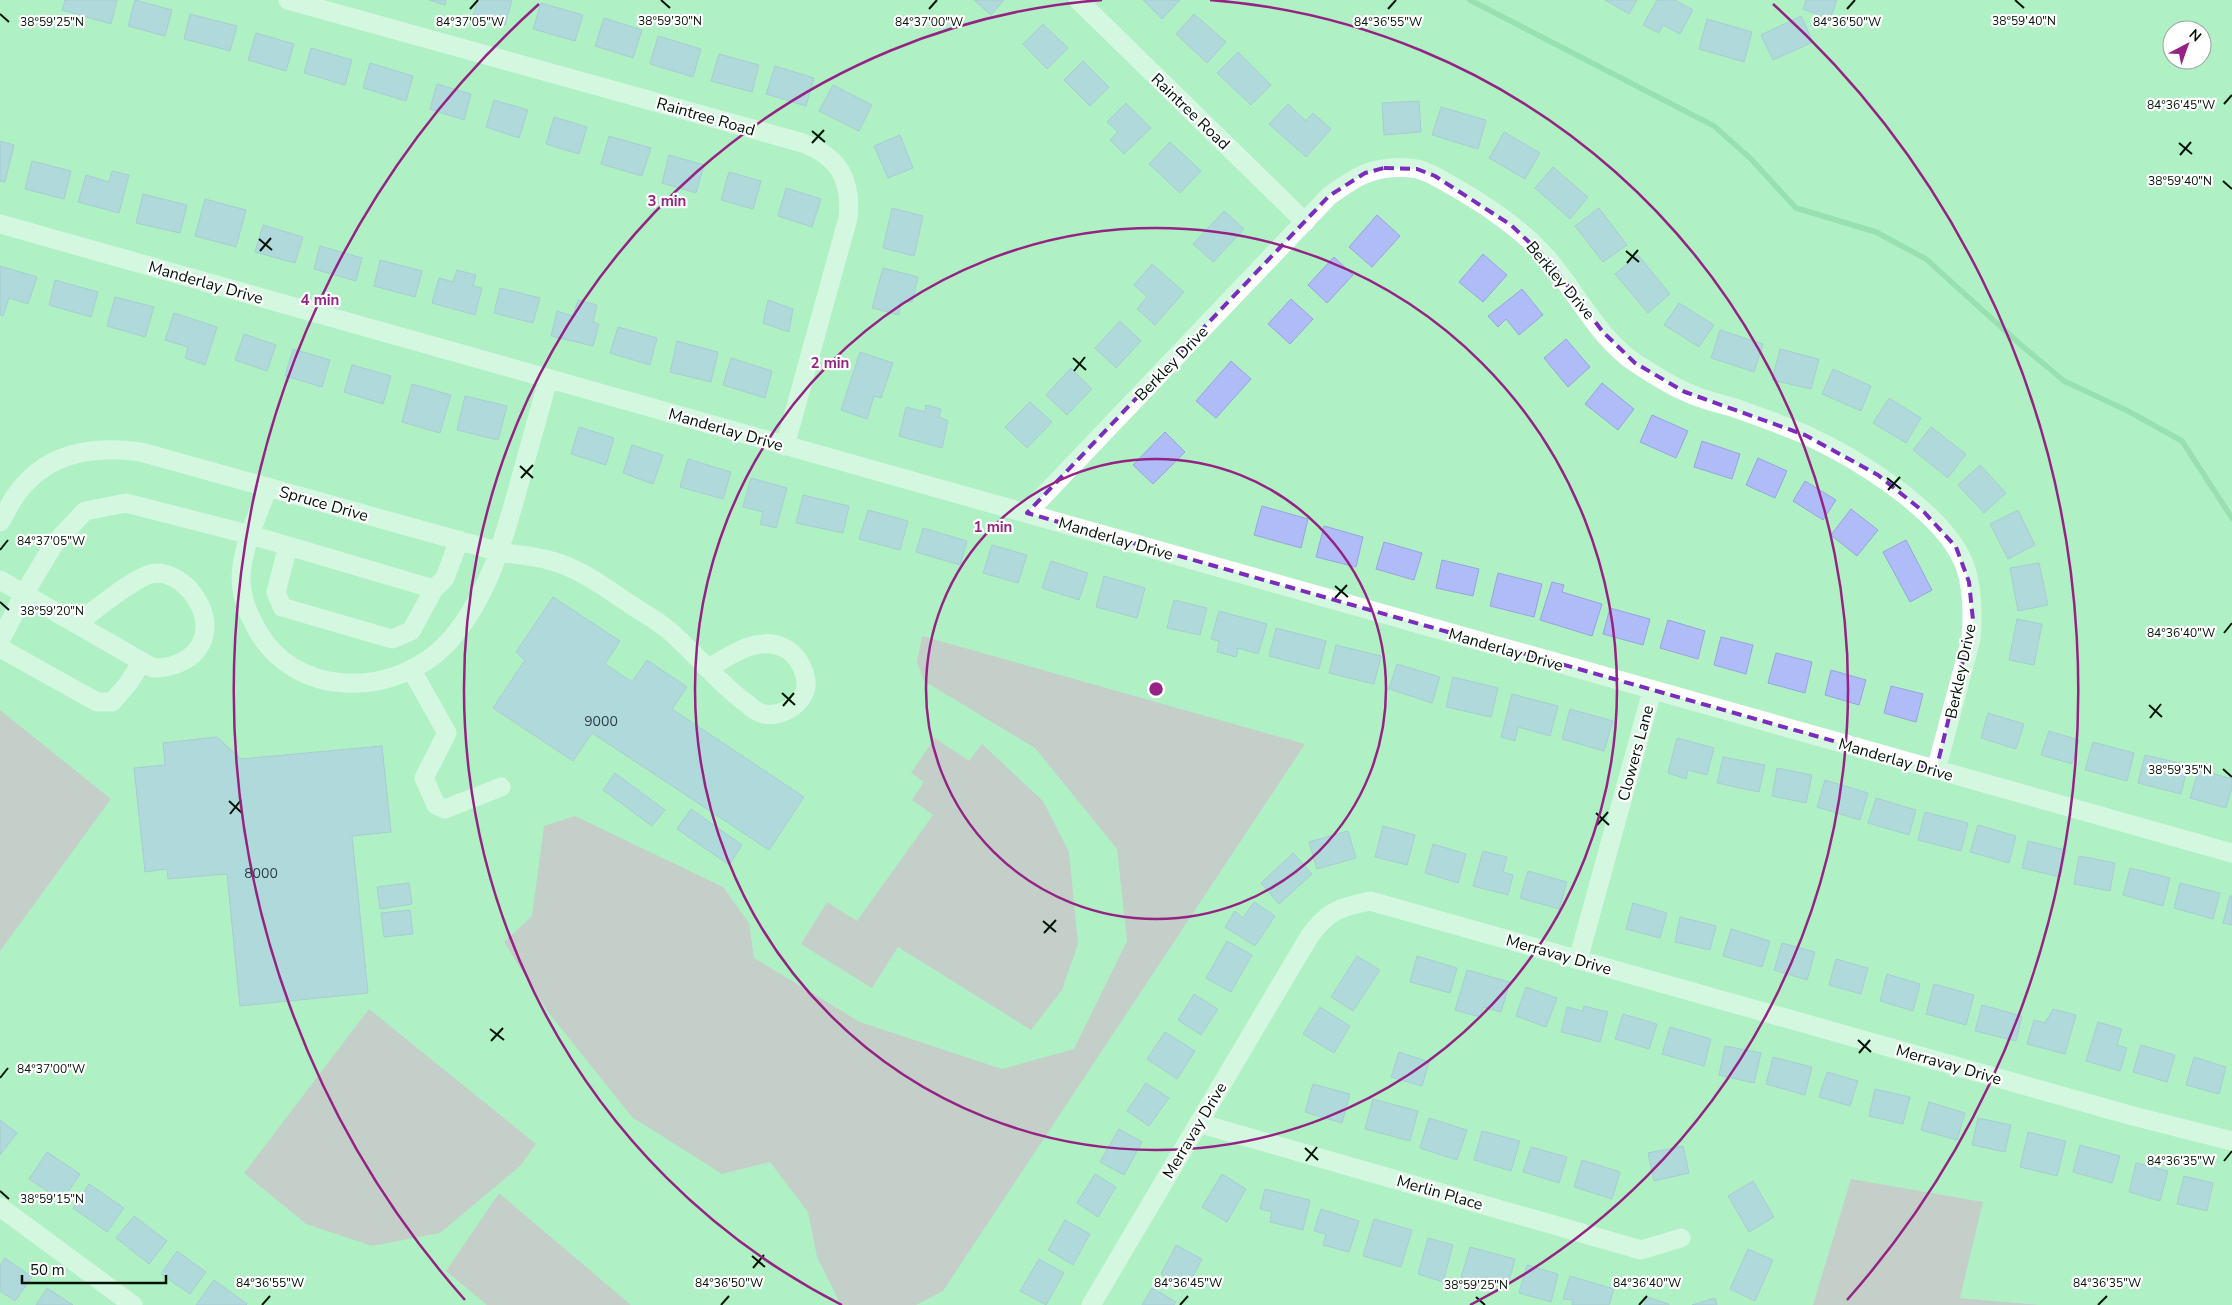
<svg xmlns="http://www.w3.org/2000/svg" width="2232" height="1305" font-family="'Nunito Sans',sans-serif">
	<style>
		.green { fill: #dba7ce }
		.lines { fill: none; stroke-linecap: round; stroke-linejoin: round }
		.stream { stroke: #78cc98; stroke-width: 5.5 }
		.building { fill: #afbcf8; stroke: #98a4df }
		.minor { stroke: #fff; stroke-width: 19 }
		.marked { fill: none; stroke: #7b2cbf; stroke-width: 4; stroke-dasharray: 10 6; stroke-linejoin: round }
		.ticks { fill: none; stroke: #001407; stroke-width: 2 }
		.ring { fill: none; stroke: #942383; stroke-width: 2.5 }
		.labels { text-anchor: middle; stroke-width: 4.5; stroke-linejoin: round; paint-order: stroke }
		.number-label { font-size: 14px; fill: #2c3e43 }
		.street-label { font-size: 16px; fill: #001407; stroke: #fff }
		.ticks-label { font-size: 12px; text-anchor: middle; fill: #001407; stroke: #fff; stroke-width: 4.5; stroke-linejoin: round; paint-order: stroke }
		.centre { fill: #942383; stroke: #fff; stroke-width: 2.5 }
		.ring-label { font-size: 15px; text-anchor: middle; font-weight: bold; fill: #942383; stroke: #fff; stroke-width: 4.5; stroke-linejoin: round; paint-order: stroke }
	</style>
	<rect width="100%" height="100%" fill="#b0f0c5"/>
	<path class="green" d="M922 636 1305 744 943 1291 916 1305H841L817 1257 808 1212 770 1162 722 1174 632 1117 548 1012 504 942 532 916 544 826 575 816 723 887 749 923 754 958 860 1022 1002 1069 1074 1049 1127 941 1117 849 1035 748 924 681 917 662Z
		M0 710 111 799 0 951Z
		M935 738 969 761 982 744 1043 801 1069 852 1078 944 1062 990 1031 1030 898 947 872 988 801 944 827 902 857 921 933 815 912 800 924 782 911 773Z
		M369 1009 536 1144 520 1166 440 1233 372 1246 306 1224 244 1173Z
		M1851 1179 1983 1202 1960 1298 2040 1305H1813Z
		M499 1193 631 1305H487L446 1271Z"/>
	<g class="lines">
		<path class="stream" d="M1470 0 1714 126 1750 158 1796 208 1876 232 1926 259 2021 345 2064 381 2128 411 2182 441 2232 518"/>
	</g>
	<path class="building" d="M65 0H117L111 24 62 10Z
		M135 0 172 10 165 36 128 26Z
		M429 0H446L445 5Z
		M478 0H512L505 25 473 16Z
		M974 0H1004L991 15Z
		M1143 0H1180L1162 19Z
		M1605 0H1637L1629 14Z
		M1657 0H1675L1693 10 1680 34 1663 25 1659 33 1643 25Z
		M1806 0H1837L1830 19 1803 9Z
		M541 3 583 15 575 41 533 29Z
		M190 14 237 26 230 51 184 39Z
		M1194 14 1226 42 1207 63 1176 34Z
		M1801 16 1813 42 1773 60 1761 35Z
		M604 18 642 30 633 58 595 46Z
		M1707 19 1752 32 1744 62 1699 49Z
		M1043 24 1068 48 1047 69 1023 44Z
		M256 33 294 44 286 71 248 60Z
		M658 36 701 49 693 77 650 64Z
		M311 48 352 60 345 85 304 73Z
		M1238 52 1271 85 1251 105 1217 73Z
		M719 54 759 65 752 92 711 81Z
		M1083 61 1109 87 1090 106 1064 80Z
		M370 63 413 76 406 101 363 88Z
		M775 66 814 78 806 106 766 94Z
		M437 84 471 94 464 120 430 109Z
		M833 85 872 105 859 131 819 111Z
		M494 100 528 110 519 138 486 127Z
		M1419 101 1421 132 1384 135 1382 103Z
		M1126 103 1151 128 1124 154 1110 140 1118 132 1107 122Z
		M1288 104 1306 121 1313 113 1331 129 1306 157 1269 124Z
		M1441 107 1486 120 1478 149 1432 135Z
		M554 117 587 127 579 154 546 144Z
		M1504 132 1540 153 1525 179 1489 158Z
		M900 135 913 168 888 178 874 146Z
		M609 136 651 148 642 176 601 164Z
		M0 141 14 145 5 182 0 181Z
		M1170 142 1201 171 1180 193 1149 164Z
		M669 155 704 165 696 193 662 183Z
		M32 161 71 171 64 199 25 189Z
		M1553 167 1588 197 1570 219 1535 188Z
		M112 171 129 175 119 213 78 202 86 175 109 182Z
		M729 172 761 181 753 209 721 200Z
		M786 188 821 199 812 227 778 216Z
		M143 194 187 205 180 233 136 223Z
		M205 199 246 210 236 247 195 236Z
		M892 208 923 216 914 256 883 248Z
		M1599 208 1627 245 1603 262 1575 226Z
		M1224 211 1244 229 1213 262 1193 244Z
		M1377 215 1400 236 1372 267 1349 247Z
		M263 225 303 237 295 263 255 252Z
		M320 246 362 258 356 281 314 269Z
		M1483 254 1507 275 1483 302 1459 282Z
		M1638 255 1670 294 1648 313 1615 274Z
		M1334 257 1353 275 1327 303 1308 285Z
		M380 260 422 271 415 297 374 286Z
		M1152 264 1184 292 1155 325 1137 309 1147 297 1134 285Z
		M0 266 37 277 28 304 9 298 3 316 0 315Z
		M883 268 918 277 912 302 901 301 899 315 872 308Z
		M457 270 476 275 473 286 482 288 475 315 432 303 439 278 453 282Z
		M55 280 98 292 91 317 49 305Z
		M500 288 540 298 533 323 494 313Z
		M1522 289 1543 315 1519 335 1506 319 1498 327 1488 316Z
		M115 297 154 307 145 337 107 326Z
		M1291 299 1313 319 1290 344 1268 324Z
		M578 300 597 305 593 322 599 324 593 346 551 336 557 311 573 316Z
		M768 300 793 309 789 332 763 323Z
		M1679 303 1714 325 1699 347 1664 325Z
		M174 313 217 327 205 365 185 358 188 347 165 340Z
		M1120 321 1141 341 1116 368 1095 348Z
		M618 327 657 338 650 365 610 353Z
		M1720 330 1763 344 1754 372 1711 358Z
		M244 334 276 345 267 371 235 360Z
		M1566 339 1590 367 1568 387 1544 358Z
		M677 341 718 352 711 382 670 372Z
		M293 349 330 360 322 387 285 376Z
		M1780 349 1819 359 1811 389 1772 380Z
		M860 352 893 363 881 398 874 396 867 419 841 410Z
		M731 358 772 371 765 398 723 385Z
		M1231 361 1251 379 1216 418 1196 401Z
		M352 365 391 376 383 404 344 392Z
		M1071 368 1092 389 1067 415 1046 395Z
		M1833 369 1871 386 1861 411 1822 394Z
		M1602 383 1634 409 1618 430 1585 404Z
		M412 384 451 395 440 433 402 422Z
		M465 396 507 406 498 440 457 430Z
		M1889 398 1921 418 1906 443 1873 423Z
		M1030 402 1052 422 1027 448 1005 427Z
		M926 405 941 409 939 417 948 421 942 448 899 436 906 407 925 412Z
		M1652 415 1688 431 1676 458 1640 442Z
		M579 427 614 438 606 465 571 454Z
		M1931 427 1966 454 1948 478 1913 450Z
		M1165 432 1185 452 1153 484 1133 465Z
		M1702 441 1740 454 1732 479 1694 467Z
		M632 445 663 455 653 484 623 473Z
		M1758 458 1787 471 1775 498 1746 485Z
		M688 459 731 472 723 499 680 487Z
		M1980 465 2006 493 1984 513 1958 485Z
		M751 478 787 488 776 528 760 524 763 512 743 507Z
		M1805 481 1836 500 1823 520 1793 501Z
		M803 495 849 506 843 533 796 523Z
		M1262 506 1308 519 1301 548 1254 535Z
		M1851 509 1878 530 1857 556 1831 535Z
		M868 510 908 521 900 550 859 539Z
		M2018 510 2035 545 2008 559 1990 524Z
		M1324 526 1363 537 1356 567 1316 557Z
		M923 528 967 541 960 565 916 552Z
		M1906 540 1932 590 1910 602 1883 552Z
		M1384 542 1422 553 1414 580 1376 569Z
		M992 545 1027 555 1018 583 983 573Z
		M1442 560 1479 569 1473 596 1436 588Z
		M1051 561 1088 573 1079 600 1042 588Z
		M2039 563 2048 605 2018 611 2010 568Z
		M1498 573 1542 584 1534 617 1490 606Z
		M1104 576 1145 588 1137 618 1096 607Z
		M1552 582 1564 585 1562 592 1602 604 1592 636 1540 620Z
		M553 597 620 641 605 664 632 682 647 660 687 687 672 709 804 797 769 850 592 733 573 761 493 708 525 660 516 652Z
		M1174 600 1207 608 1200 635 1167 628Z
		M1610 608 1650 619 1643 645 1603 634Z
		M1219 611 1267 624 1258 654 1238 648 1236 657 1217 652 1219 641 1211 639Z
		M2017 619 2042 624 2034 665 2009 660Z
		M1668 620 1705 631 1698 659 1660 648Z
		M1276 628 1326 641 1319 669 1269 656Z
		M1721 637 1753 645 1746 674 1714 665Z
		M1336 645 1381 656 1374 684 1329 673Z
		M1776 653 1812 662 1805 693 1768 683Z
		M1397 664 1440 677 1432 703 1389 689Z
		M1831 670 1866 680 1859 705 1825 695Z
		M1453 677 1498 688 1491 717 1446 707Z
		M1891 686 1923 694 1916 722 1884 713Z
		M1512 694 1558 706 1550 736 1518 727 1515 741 1501 737Z
		M1570 709 1613 721 1604 751 1562 739Z
		M1988 713 2024 724 2016 749 1981 738Z
		M2049 731 2079 740 2072 764 2041 755Z
		M217 737 241 759 382 746 391 832 352 836 368 993 240 1006 227 874 168 879 167 869 145 872 134 768 165 765 163 743Z
		M1677 738 1714 748 1707 775 1688 770 1686 779 1668 773Z
		M2093 742 2134 753 2127 781 2085 770Z
		M2145 755 2188 765 2181 794 2138 783Z
		M1723 757 1765 765 1759 792 1717 783Z
		M1777 768 1812 775 1806 803 1772 796Z
		M2199 769 2232 779V787L2226 808 2190 798Z
		M615 773 665 810 652 826 603 790Z
		M1825 780 1868 793 1860 820 1817 807Z
		M1876 798 1916 810 1909 835 1868 823Z
		M691 809 742 845 729 865 677 829Z
		M1925 812 1968 823 1961 851 1918 840Z
		M1978 825 2016 836 2009 863 1970 852Z
		M1383 826 1415 835 1407 865 1375 857Z
		M1348 831 1356 858 1317 869 1309 842Z
		M2028 841 2066 850 2060 877 2022 868Z
		M1433 844 1466 854 1458 883 1425 873Z
		M1483 851 1507 857 1503 872 1513 875 1508 895 1473 886Z
		M1293 853 1312 874 1279 904 1261 883Z
		M2079 856 2115 863 2110 891 2074 884Z
		M2130 868 2170 878 2163 906 2123 895Z
		M1528 871 1567 882 1559 909 1520 898Z
		M409 883 412 904 380 909 377 887Z
		M2180 883 2220 893 2213 919 2174 908Z
		M2230 896H2232V925L2223 923Z
		M1254 902 1275 916 1255 946 1225 927 1235 911 1243 918Z
		M1633 903 1667 913 1660 938 1626 929Z
		M410 910 413 934 384 937 381 913Z
		M1680 917 1716 926 1710 950 1675 942Z
		M1731 929 1770 941 1762 967 1723 956Z
		M1227 941 1252 955 1231 992 1206 978Z
		M1782 943 1815 952 1807 980 1774 970Z
		M1357 956 1380 970 1353 1011 1331 997Z
		M1417 956 1457 968 1450 993 1410 982Z
		M1836 959 1868 968 1861 994 1829 985Z
		M1467 970 1510 982 1501 1012 1483 1007 1480 1017 1455 1010Z
		M1887 974 1920 984 1913 1011 1880 1001Z
		M1934 984 1974 995 1966 1025 1926 1014Z
		M1526 987 1557 998 1546 1027 1516 1016Z
		M1194 994 1218 1009 1201 1035 1178 1020Z
		M1982 1005 2022 1016 2016 1041 1975 1031Z
		M1584 1006 1608 1012 1600 1042 1561 1032 1567 1007 1583 1011Z
		M1320 1007 1350 1026 1334 1053 1303 1034Z
		M2053 1009 2076 1015 2065 1054 2027 1044 2034 1020 2045 1023Z
		M1623 1014 1657 1024 1649 1049 1615 1039Z
		M2098 1022 2122 1029 2117 1045 2127 1048 2120 1071 2086 1061Z
		M1670 1027 1711 1039 1704 1066 1662 1054Z
		M1165 1032 1195 1051 1177 1079 1147 1059Z
		M2141 1045 2175 1055 2167 1082 2133 1072Z
		M1725 1046 1761 1053 1754 1083 1719 1075Z
		M1399 1052 1429 1062 1422 1086 1391 1077Z
		M1773 1057 1812 1067 1805 1095 1766 1084Z
		M2194 1057 2226 1067 2219 1094 2186 1085Z
		M1827 1072 1858 1081 1850 1106 1819 1097Z
		M1146 1083 1169 1098 1149 1126 1127 1111Z
		M1313 1084 1350 1094 1342 1123 1305 1112Z
		M1875 1089 1910 1097 1903 1124 1869 1116Z
		M1373 1099 1418 1111 1410 1141 1365 1129Z
		M1929 1102 1965 1113 1957 1140 1921 1130Z
		M1429 1118 1467 1130 1457 1160 1420 1148Z
		M1978 1118 2011 1125 2005 1152 1972 1145Z
		M0 1120 17 1133 0 1155Z
		M1119 1129 1142 1142 1124 1175 1100 1162Z
		M1482 1131 1520 1141 1511 1171 1474 1160Z
		M2028 1132 2066 1141 2057 1176 2020 1167Z
		M2080 1145 2120 1156 2112 1183 2073 1172Z
		M1683 1146 1689 1173 1654 1181 1648 1153Z
		M1531 1147 1567 1157 1559 1183 1523 1172Z
		M47 1152 80 1174 62 1201 29 1179Z
		M1582 1160 1620 1172 1612 1199 1574 1187Z
		M2136 1163 2168 1171 2160 1201 2129 1192Z
		M1095 1174 1116 1187 1098 1217 1077 1203Z
		M1222 1174 1246 1189 1227 1222 1202 1207Z
		M2184 1176 2213 1183 2207 1211 2177 1204Z
		M1753 1181 1774 1217 1749 1232 1728 1196Z
		M89 1184 124 1208 107 1232 73 1208Z
		M1265 1189 1310 1200 1303 1230 1270 1222 1272 1212 1260 1209Z
		M1321 1209 1359 1221 1349 1252 1323 1245 1326 1234 1314 1231Z
		M134 1216 167 1241 149 1264 116 1238Z
		M1374 1219 1412 1230 1401 1267 1363 1256Z
		M1065 1220 1090 1234 1073 1265 1048 1250Z
		M1428 1238 1453 1245 1443 1282 1418 1274Z
		M1176 1245 1202 1259 1187 1288 1161 1274Z
		M1470 1247 1515 1259 1507 1289 1461 1277Z
		M1748 1249 1773 1260 1755 1301 1730 1289Z
		M177 1251 206 1272 190 1294 161 1274Z
		M5 1258 32 1277 15 1301 0 1291V1265Z
		M1039 1259 1064 1273 1046 1305 1020 1291Z
		M1527 1265 1558 1274 1551 1302 1519 1293Z
		M1570 1276 1614 1289 1609 1305H1572L1573 1300 1563 1299Z
		M214 1280 247 1304 246 1305H196Z
		M47 1288 73 1305H36Z
		M1152 1288 1176 1302 1174 1305H1142Z
		M1647 1297 1669 1304V1305H1644Z
		M1715 1298 1717 1305H1692Z"/>
	<g class="lines">
		<path class="minor" d="M288 0 803 143C839 157 852 180 848 218L785 446
			M1078 0 1305 222
			M0 224 2232 853
			M268 487C258 515 242 547 241 577 241 594 246 610 254 624 292 702 399 699 451 639 488 596 502 544 517 492 527 454 538 417 548 379
			M1027 513 1329 196C1346 184 1362 172 1382 169 1393 167 1406 167 1417 169 1431 172 1443 181 1456 188 1489 207 1522 229 1548 259 1577 293 1599 339 1637 364 1653 374 1669 385 1686 392 1702 400 1719 403 1735 408 1758 416 1782 425 1804 434 1855 457 1945 512 1965 566 1973 589 1973 615 1971 639L1936 770
			M0 522C6 513 10 503 16 495 46 452 93 445 141 452L500 552C517 555 536 556 552 561 581 569 606 588 631 605 642 612 655 619 666 628 694 651 716 681 746 703 750 706 756 712 761 713 780 720 809 702 806 680 804 670 800 661 793 654 767 630 732 653 708 669
			M288 546 276 592 282 607 392 639 411 631 434 589
			M0 580 153 668C201 668 222 627 189 589 180 580 169 573 156 573 137 574 93 612 76 624
			M0 641 24 594 54 544 85 511 126 503 251 535 434 589 445 578 459 540
			M0 648 97 702H112L127 685 142 662
			M411 669 447 733 424 778 436 805 445 809 501 787
			M1578 960 1652 691
			M1198 1123 1641 1250 1681 1238
			M0 1207 133 1305
			M1091 1305 1309 937C1327 911 1340 907 1370 901L2133 1116 2232 1141"/>
	</g>
	<path d="M0 0H2232V1305H0ZM1384 168 1417 169 1435 176 1511 225 1548 260 1603 332 1635 363 1685 392 1805 435 1878 475 1924 512 1956 547 1969 582 1973 620 1936 770 1027 513 1329 196 1365 173Z" fill="#b0f0c5" fill-opacity=".55" fill-rule="evenodd"/>
	<path class="marked" d="M1384 168 1417 169 1435 176 1511 225 1548 260 1603 332 1635 363 1685 392 1805 435 1878 475 1924 512 1956 547 1969 582 1973 620 1936 770 1027 513 1329 196 1365 173Z"/>
	<path class="ticks" d="M661 0 670 8M2015 0 2024 8M470 9 478 0M929 9 937 0M1388 9 1396 0M1847 9 1855 0M0 14 9 22M2224 104 2232 95M812 131 825 142M812 143 824 130M2179 143 2192 154M2180 155 2191 142M2223 181 2232 189M259 239 272 250M260 251 271 238M1626 251 1639 262M1627 263 1638 250M1073 358 1086 370M1074 371 1085 357M520 466 533 478M521 478 533 465M1887 478 1901 489M1888 490 1900 477M0 550 8 540M1335 586 1348 597M1335 598 1347 585M0 602 9 610M2224 633 2232 623M782 693 795 705M2149 705 2162 717M783 706 794 693M2150 718 2161 704M2223 769 2232 777M229 801 242 813M1596 813 1609 825M230 814 241 800M1597 825 1608 812M1043 921 1056 932M1044 933 1056 920M490 1029 504 1040M1858 1040 1871 1052M491 1041 503 1028M1859 1053 1870 1040M0 1078 8 1068M1305 1148 1318 1160M1306 1161 1317 1147M2224 1161 2232 1151M0 1191 9 1199M752 1256 765 1267M753 1268 764 1255M1476 1297 1485 1305M262 1305 270 1296M721 1305 729 1296M1180 1305 1188 1296M1639 1305 1647 1296M2098 1305 2107 1296"/>
	<g class="ring">
		<circle cx="1156" cy="689" r="230"/>
		<circle cx="1156" cy="689" r="461"/>
		<path d="M842 1305A691 691 0 0 1 1102 0M1210 0A691 691 0 0 1 1470 1305"/>
		<path d="M465 1300A922 922 0 0 1 539 4M1773 4A922 922 0 0 1 1847 1300"/>
	</g>
	<g class="labels">
		<g class="number-label">
			<text x="601" y="726">9000</text>
			<text x="261" y="878">8000</text>
		</g>
		<g class="street-label">
			<text transform="translate(1191 111) rotate(44)" y="6">Raintree Road</text>
			<text transform="translate(706 116) rotate(16)" y="6">Raintree Road</text>
			<text transform="translate(1561 280) rotate(50)" y="6">Berkley Drive</text>
			<text transform="translate(206 282) rotate(16)" y="6">Manderlay Drive</text>
			<text transform="translate(1171 363) rotate(-46)" y="6">Berkley Drive</text>
			<text transform="translate(726 429) rotate(16)" y="6">Manderlay Drive</text>
			<text transform="translate(324 503) rotate(16)" y="6">Spruce Drive</text>
			<text transform="translate(1116 538) rotate(16)" y="6">Manderlay Drive</text>
			<text transform="translate(1506 649) rotate(16)" y="6">Manderlay Drive</text>
			<text transform="translate(1960 671) rotate(-78)" y="6">Berkley Drive</text>
			<text transform="translate(1635 753) rotate(-75)" y="6">Clowers Lane</text>
			<text transform="translate(1896 759) rotate(16)" y="6">Manderlay Drive</text>
			<text transform="translate(1559 954) rotate(16)" y="6">Merravay Drive</text>
			<text transform="translate(1949 1064) rotate(16)" y="6">Merravay Drive</text>
			<text transform="translate(1194 1130) rotate(-59)" y="6">Merravay Drive</text>
			<text transform="translate(1440 1192) rotate(16)" y="6">Merlin Place</text>
		</g>
	</g>
	<g class="ticks-label">
		<text x="670" y="25">38°59'30"N</text>
		<text x="2024" y="25">38°59'40"N</text>
		<text x="470" y="26">84°37'05"W</text>
		<text x="1388" y="26">84°36'55"W</text>
		<text x="1847" y="26">84°36'50"W</text>
		<text x="929" y="26">84°37'00"W</text>
		<text x="52" y="26">38°59'25"N</text>
		<text x="2181" y="109">84°36'45"W</text>
		<text x="2180" y="185">38°59'40"N</text>
		<text x="51" y="545">84°37'05"W</text>
		<text x="52" y="615">38°59'20"N</text>
		<text x="2181" y="637">84°36'40"W</text>
		<text x="2180" y="774">38°59'35"N</text>
		<text x="51" y="1073">84°37'00"W</text>
		<text x="2181" y="1165">84°36'35"W</text>
		<text x="52" y="1203">38°59'15"N</text>
		<text x="270" y="1287">84°36'55"W</text>
		<text x="729" y="1287">84°36'50"W</text>
		<text x="1188" y="1287">84°36'45"W</text>
		<text x="1647" y="1287">84°36'40"W</text>
		<text x="2107" y="1287">84°36'35"W</text>
		<text x="1476" y="1289">38°59'25"N</text>
	</g>
	<circle cx="1156" cy="689" r="8" class="centre"/>
	<g class="ring-label">
		<text x="667" y="206">3 min</text>
		<text x="320" y="305">4 min</text>
		<text x="830" y="368">2 min</text>
		<text x="993" y="532">1 min</text>
	</g>
	<g transform="translate(2187 45) rotate(41)"><circle r="24" fill="#ffffff" stroke="#99a19c"/>
	<path d="M0-4L9 19L0 12L-9 19Z" fill="#942383"/>
	<text y="-8" font-size="14" font-weight="bold" text-anchor="middle" fill="#001407">N</text>
	</g>
	<path d="M22 1275v8h144v-8" fill="none" stroke="#001407" stroke-width="2.5"/>
	<text x="30" y="1275" font-size="15" fill="#001407" stroke="#ffffff" stroke-width="4" paint-order="stroke">50 m</text>
</svg>
